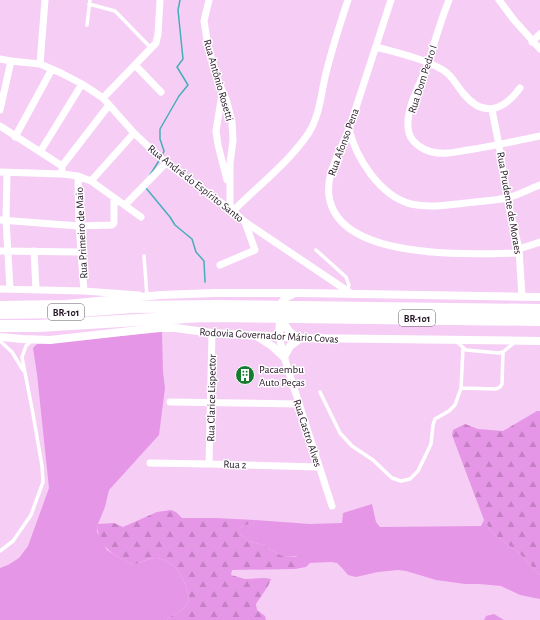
<svg xmlns="http://www.w3.org/2000/svg" width="540" height="620" font-family="'Alegreya Sans',sans-serif">
	<style>
		.green { fill: #e696e6 }
		.forest { fill: url(#forest-firs) }
		.lines { fill: none; stroke-linecap: round; stroke-linejoin: round }
		.stream { stroke: #48adba; stroke-width: 1.5 }
		.service { stroke: #fff; stroke-width: 3.5 }
		.minor { stroke: #fff; stroke-width: 7 }
		.tertiary { stroke: #fff; stroke-width: 8 }
		.motorway { stroke: #fff; stroke-width: 12 }
		.labels { text-anchor: middle; stroke-width: 3; stroke-linejoin: round; paint-order: stroke }
		.shield { fill: #fefefe; stroke: #655b65; stroke-width: 1 }
		.shield-label { font-size: 10px; font-weight: bold; fill: #241524 }
		.street-label { font-size: 11px; fill: #241524; stroke: #fefefe }
		.poi-label { font-size: 11px; fill: #241524; stroke: #fefefe; text-anchor: start }
	</style>
	<defs>
		<pattern id="forest-firs" width="22" height="20" patternUnits="userSpaceOnUse"><rect width="22" height="20" fill="#e696e6"/><path d="M5 1l3.5 6h-7zM16 11l3.5 6h-7z" fill="#c580c5"/></pattern>
	</defs>
	<rect width="100%" height="100%" fill="#f6cef5"/>
	<path class="green" d="M162 332 163 372 165 388 159 435 109 490 105 507 98 524 97 532 107 550 123 560 133 565C138 563 152 557 157 558 173 561 181 572 186 587 187 592 190 597 188 602 184 612 173 613 167 620H0V568L8 565 19 558 28 546 49 488 37 374 33 348 37 344Z
		M372 504 376 522 380 527 481 526 484 520 492 533 518 552 540 575V599L520 595 501 586 479 584H465L436 580 406 571 398 570 378 572 356 577 348 575 342 568 337 563 331 562 309 563 296 556H283L276 553 266 546 248 541 240 534V528L245 525 253 524 255 520 310 524 342 523 343 513Z
		M494 614 504 620H484L486 616Z"/>
	<path class="forest" d="M537 411H540V575L518 552 492 533 484 520 452 435 453 430 465 424 478 429 503 431Z
		M171 510 176 512 182 518H216L255 520 253 524 245 525 240 528V534L248 541 266 546 276 553 283 556 303 557 310 563 306 567 295 569 232 570 231 575 245 579 265 578 271 579 268 586 256 604 257 610 265 616 266 620H167C173 613 184 612 188 602 190 597 187 592 186 587 181 572 173 561 157 558 150 557 139 563 133 565 116 557 95 545 98 524L114 523 123 527 157 512Z"/>
	<g class="lines">
		<path class="stream" d="M162 156 164 151 160 139V129L179 96 188 85 177 67 183 59 178 10 180 0
			M150 175 160 159
			M146 188 170 217 175 225 192 239 196 252 204 261 205 282"/>
		<path class="service" d="M89 4 115 11 151 48
			M87 25 90 0
			M316 250 346 277 349 285 347 290
			M144 256 147 296
			M0 341 12 352 23 370
			M457 342 466 350 499 353 503 352 515 342
			M463 348 461 388 496 389 500 387 502 384 503 352
			M320 392 340 433 352 446 373 460 392 478 401 481 410 479 418 471 431 444 433 425 435 419 449 411 455 405 461 388
			M0 551 13 541 31 515 43 482 42 466 33 414 22 357 26 346 31 341"/>
		<path class="minor" d="M209 0 204 21 208 46 217 78 227 102 232 122 233 140 230 164V209
			M391 0C377 42 364 84 350 126 342 150 323 175 330 201 345 261 472 254 519 253
			M449 0C441 20 435 40 429 61 422 81 403 112 409 133 412 143 423 150 432 152 444 155 456 152 468 150 493 146 516 141 540 136
			M499 0 514 20 540 49
			M532 42 540 34
			M376 47C398 53 422 58 443 70 452 75 456 85 463 93 483 118 503 111 520 88
			M0 59 11 61 40 64 61 73 82 84 103 98 134 133 166 163 233 211 245 222 352 294
			M40 64 45 0
			M135 65 161 92
			M222 94 216 131 218 145 227 180
			M103 98 156 43 158 34 160 0
			M0 110 11 61
			M492 110 499 145 507 198 519 249 522 297
			M0 126 62 166V174L78 176 91 181 141 217
			M349 129C356 158 380 196 411 204 429 208 448 205 466 203 479 201 493 201 506 198 517 196 529 189 540 185
			M15 137 52 69
			M40 152 82 84
			M62 166 109 105
			M0 172 62 174
			M7 173 6 220 10 289
			M78 176 79 226 84 291
			M91 181 134 133
			M125 205 166 163
			M233 211C257 187 289 162 308 134 320 116 321 93 326 73 332 49 340 24 348 0
			M0 220 79 226 112 225 114 223V198
			M519 249 540 242
			M0 251 81 252
			M34 251 36 289
			M220 265 255 250 245 222
			M0 289 84 291 139 295
			M279 337 286 363 332 506
			M170 402 299 404
			M150 463 209 464 319 467
			M209 464 212 333"/>
		<path class="tertiary" d="M0 305 66 304 161 295 215 293H300L540 297
			M281 318C286 326 288 334 298 337
			M0 337 22 339 50 340 157 328H176L212 333 301 338 540 341
			M258 337 272 346 284 357 290 346 301 338
			M279 337 281 304 285 298 293 294"/>
		<path class="motorway" d="M0 313 65 312 132 307 215 306 540 310
			M0 326H38L204 316 540 320"/>
	</g>
	<defs>
		<symbol id="building-disc" viewBox="-11 -11 22 22"><circle r="9.5" fill="#157b2e" stroke="#fefefe"/><path d="M-4-6H4V6H1V3H-1V6H-4ZM-2.5-4.3h1.7v1.8h-1.7ZM.8-4.3h1.7v1.8H.8ZM-2.5-1h1.7V.8h-1.7ZM.8-1h1.7V.8H.8Z" fill="#fff"/></symbol>
	</defs>
	<g fill-rule="evenodd">
		<use href="#building-disc" x="234" y="364" width="22" height="22"/>
	</g>
	<g class="labels">
		<g class="shield">
			<rect x="48" y="304" width="36" height="16" rx="3"/>
			<rect x="399" y="310" width="36" height="16" rx="3"/>
		</g>
		<g class="shield-label">
			<text x="66" y="316">BR-101</text>
			<text x="417" y="322">BR-101</text>
		</g>
		<g class="street-label">
			<text transform="translate(422 79) rotate(-72)" y="4">Rua Dom Pedro I</text>
			<text transform="translate(219 80) rotate(74)" y="4">Rua Antônio Rosetti</text>
			<text transform="translate(343 142) rotate(-70)" y="4">Rua Afonso Pena</text>
			<text transform="translate(196 183) rotate(38)" y="4">Rua André do Espírito Santo</text>
			<text transform="translate(510 203) rotate(80)" y="4">Rua Prudente de Moraes</text>
			<text transform="translate(81 233) rotate(-93)" y="4">Rua Primeiro de Maio</text>
			<text transform="translate(269 335) rotate(3)" y="4">Rodovia Governador Mário Covas</text>
			<text transform="translate(211 398) rotate(-89)" y="4">Rua Clarice Lispector</text>
			<text transform="translate(308 433) rotate(72)" y="4">Rua Castro Alves</text>
			<text transform="translate(235 464) rotate(2)" y="4">Rua 2</text>
		</g>
		<g class="poi-label">
			<text x="259" y="373">Pacaembu<tspan x="259" dy="13">Auto Peças</tspan></text>
		</g>
	</g>
</svg>
